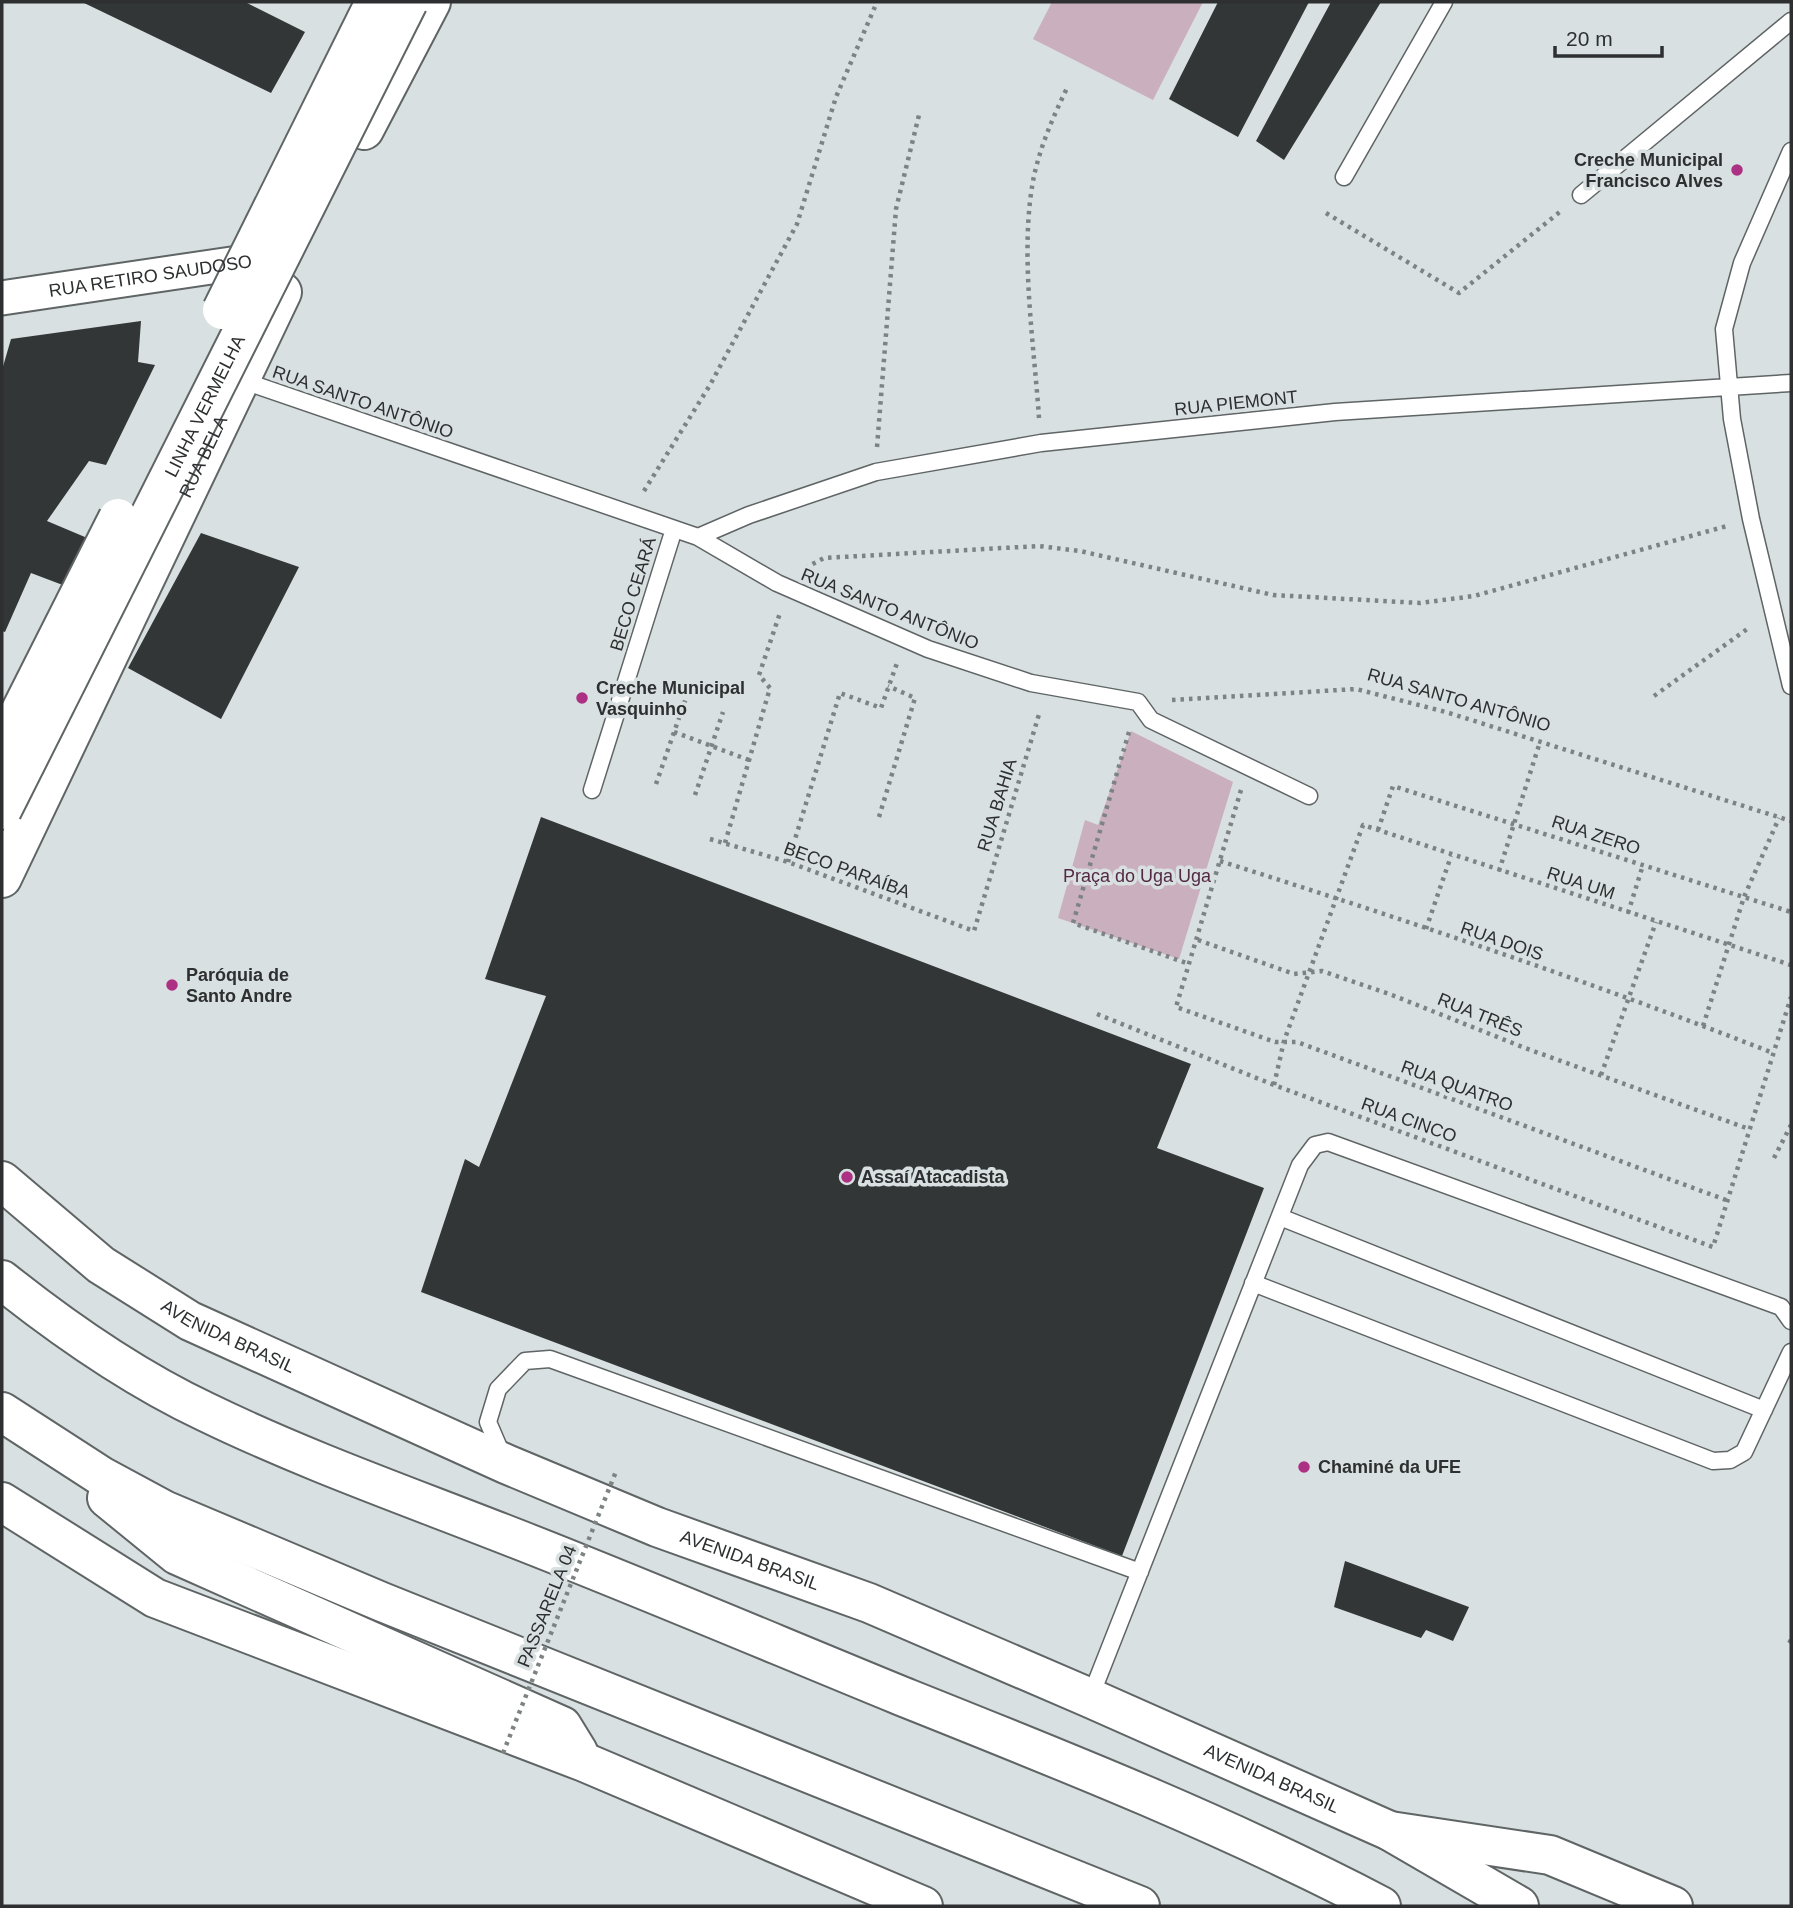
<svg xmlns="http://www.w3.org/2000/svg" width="1793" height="1908" font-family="Helvetica,sans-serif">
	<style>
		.green { fill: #caafbe }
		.building { fill: #323637 }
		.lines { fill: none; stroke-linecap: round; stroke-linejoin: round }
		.lane-casing { stroke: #5f6465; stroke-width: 19 }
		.street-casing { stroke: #5f6465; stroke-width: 37 }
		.secondary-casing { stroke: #5f6465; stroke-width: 42 }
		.highway-casing { stroke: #5f6465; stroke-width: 42 }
		.path { stroke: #7d8283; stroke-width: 4.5; stroke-dasharray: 3.5 5; stroke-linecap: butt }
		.lane { stroke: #fff; stroke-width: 16 }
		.street { stroke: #fff; stroke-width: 33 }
		.secondary { stroke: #fff; stroke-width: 38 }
		.highway { stroke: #fff; stroke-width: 38 }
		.highway-bridge-casing { stroke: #5f6465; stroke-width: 42; stroke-linecap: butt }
		.path-bridge { stroke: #7d8283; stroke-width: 4.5; stroke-dasharray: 3.5 5; stroke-linecap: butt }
		.highway-bridge { stroke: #fff; stroke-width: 38 }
		.poi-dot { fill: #ac3184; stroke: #d9e0e1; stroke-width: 2.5 }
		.labels { text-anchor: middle; stroke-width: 7; stroke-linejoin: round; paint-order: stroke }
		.poi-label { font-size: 18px; font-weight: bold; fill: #2d2f30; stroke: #d9e0e1; text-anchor: start }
		.street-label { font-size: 18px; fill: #2d2f30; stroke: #d9e0e1 }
		.park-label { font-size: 18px; fill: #542944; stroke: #d9e0e1 }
	</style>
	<rect width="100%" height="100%" fill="#d9e0e1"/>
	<path class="green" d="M1052 2H1203L1153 100 1033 39Z
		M1131 731 1233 782 1179 959 1058 918 1085 820 1098 825Z"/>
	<path class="building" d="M82 2H245L305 32 271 93Z
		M1218 2H1309L1238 137 1169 99Z
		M1331 2H1381L1284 160 1256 141Z
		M141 321 138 362 155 365 106 465 89 461 47 521 92 540 68 587 31 573 5 632 2 631V370L11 339Z
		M201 533 299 567 221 719 128 668Z
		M541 817 1191 1064 1157 1148 1264 1188 1122 1556 421 1292 465 1159 479 1167 546 996 485 979Z
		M1345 1561 1469 1607 1453 1641 1426 1630 1421 1638 1334 1607Z"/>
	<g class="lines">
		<defs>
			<path id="lane" d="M1791 151 1742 263 1724 329 1732 419 1751 519 1791 686
				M1344 177 1444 2
				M1581 195 1791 21
				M241 380 698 537 777 583 928 649 1031 683 1138 702 1151 720 1309 796
				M698 537 749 515 876 472 1041 443 1335 412 1791 383
				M592 790 674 529
				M1280 1217 1764 1410
				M1253 1283 1713 1461 1730 1460 1744 1452 1791 1352
				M503 1457 488 1422 498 1389 525 1361 550 1359 1140 1572
				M1090 1698 1300 1165 1315 1145 1328 1142 1781 1307 1791 1321"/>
			<g id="street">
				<path id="s1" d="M2 298 265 259"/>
			</g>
			<g id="secondary">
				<path d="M364 130 431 2"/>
				<path id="s2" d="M2 878 282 292"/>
				<path d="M1390 1831 1550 1855 1673 1906"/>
			</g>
			<g id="highway">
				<path id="s3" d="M2 1181 101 1265 190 1321 506 1464 657 1527 869 1603 1090 1698 1390 1831 1519 1906"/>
				<path d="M2 1280C66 1331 132 1377 206 1412 307 1461 413 1498 517 1539 645 1589 772 1643 899 1695 1062 1760 1226 1825 1381 1906"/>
				<path d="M2 1412 101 1476 164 1510 382 1602 1140 1906"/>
				<path d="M107 1498 177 1555 562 1726 578 1752"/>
				<path d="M2 1502 155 1598 584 1762 923 1906"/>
			</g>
		</defs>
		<use href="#lane" class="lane-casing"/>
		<use href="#street" class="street-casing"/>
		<use href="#secondary" class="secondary-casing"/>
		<use href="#highway" class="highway-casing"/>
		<path class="path" d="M1326 213 1459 293 1561 211
			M1039 418C1034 343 1019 249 1034 176 1041 144 1054 115 1068 86
			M877 447 896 209 919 115
			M644 491 710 385 797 224 836 97 877 2
			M805 568 824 558 1039 546 1080 551 1273 595 1420 603 1474 596 1727 526
			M1654 696 1750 627
			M1172 700 1356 689 1446 712 1791 821
			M674 732 749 760
			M1129 732 1073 923 1189 964
			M656 784 687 695
			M1241 790 1176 1007 1275 1042H1297L1726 1200
			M695 795 723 712
			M879 817 915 698 888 686
			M1378 830 1393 786 1791 912
			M710 839 788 862 974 931 1040 711
			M725 843 770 688 759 675 780 613
			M1220 861C1406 920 1592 982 1773 1053
			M788 862 840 693 881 708 897 663
			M1499 871 1540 742
			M1628 913 1643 865
			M1426 929 1451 856
			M1198 940 1294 974 1322 971 1392 995 1525 1048 1749 1129
			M1097 1014 1274 1085 1713 1247 1791 997
			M1703 1026 1744 897 1779 818
			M1601 1075 1656 922
			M1274 1085 1284 1041 1363 825 1791 965
			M1774 1158 1791 1125
			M1789 1643 1791 1640"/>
		<use href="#lane" class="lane"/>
		<use href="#street" class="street"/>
		<use href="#secondary" class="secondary"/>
		<use href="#highway" class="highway"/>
		<defs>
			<g id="highway-bridge">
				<path d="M222 310 375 2"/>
				<path d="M2 748 118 518"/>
				<path id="s4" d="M2 810 408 2"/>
			</g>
		</defs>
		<use href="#highway-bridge" class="highway-bridge-casing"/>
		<path class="path-bridge" d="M503 1753 617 1469"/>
		<use href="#highway-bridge" class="highway-bridge"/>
	</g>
	<g class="poi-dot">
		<circle cx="1737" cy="170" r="7"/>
		<circle cx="582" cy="698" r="7"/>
		<circle cx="172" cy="985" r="7"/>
		<circle cx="847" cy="1177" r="7"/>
		<circle cx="1304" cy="1467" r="7"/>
	</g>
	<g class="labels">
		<g class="poi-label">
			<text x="1723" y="166" text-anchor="end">Creche Municipal<tspan x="1723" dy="21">Francisco Alves</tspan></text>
			<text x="596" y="694">Creche Municipal<tspan x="596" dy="21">Vasquinho</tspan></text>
			<text x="186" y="981">Paróquia de<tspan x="186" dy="21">Santo Andre</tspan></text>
			<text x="861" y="1183">Assaí Atacadista</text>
			<text x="1318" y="1473">Chaminé da UFE</text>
		</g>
		<g class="street-label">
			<text dy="6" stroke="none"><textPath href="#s1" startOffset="150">RUA RETIRO SAUDOSO</textPath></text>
			<text transform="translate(363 402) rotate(19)" y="6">RUA SANTO ANTÔNIO</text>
			<text transform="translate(1236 403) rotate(-6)" y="6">RUA PIEMONT</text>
			<text dy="6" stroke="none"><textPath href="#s4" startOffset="452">LINHA VERMELHA</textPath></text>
			<text dy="6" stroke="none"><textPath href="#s2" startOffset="467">RUA BELA</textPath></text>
			<text transform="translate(633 594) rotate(-73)" y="6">BECO CEARÁ</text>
			<text transform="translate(890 609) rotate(22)" y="6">RUA SANTO ANTÔNIO</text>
			<text transform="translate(1459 700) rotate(16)" y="6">RUA SANTO ANTÔNIO</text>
			<text transform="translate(997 805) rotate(-73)" y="6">RUA BAHIA</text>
			<text transform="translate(1596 835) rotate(18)" y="6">RUA ZERO</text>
			<text transform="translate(847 870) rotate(20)" y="6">BECO PARAÍBA</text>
			<text transform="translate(1581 883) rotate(18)" y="6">RUA UM</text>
			<text transform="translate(1502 941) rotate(19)" y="6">RUA DOIS</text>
			<text transform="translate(1480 1015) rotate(22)" y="6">RUA TRÊS</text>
			<text transform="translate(1457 1086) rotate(20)" y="6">RUA QUATRO</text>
			<text transform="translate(1409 1120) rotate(20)" y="6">RUA CINCO</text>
			<text dy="6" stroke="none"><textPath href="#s3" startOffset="276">AVENIDA BRASIL</textPath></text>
			<text dy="6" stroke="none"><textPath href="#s3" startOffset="844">AVENIDA BRASIL</textPath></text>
			<text transform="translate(547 1606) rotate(-68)" y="6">PASSARELA 04</text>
			<text dy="6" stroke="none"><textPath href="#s3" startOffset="1410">AVENIDA BRASIL</textPath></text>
		</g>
		<g class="park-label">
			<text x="1137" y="882">Praça do Uga Uga</text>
		</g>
	</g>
	<rect width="1793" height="1908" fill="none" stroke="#2d2f30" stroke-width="7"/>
	<path d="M1555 46v10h107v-10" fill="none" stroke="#2d2f30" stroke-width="3.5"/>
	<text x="1566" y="46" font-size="21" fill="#2d2f30" stroke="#d9e0e1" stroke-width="5" paint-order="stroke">20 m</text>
</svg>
